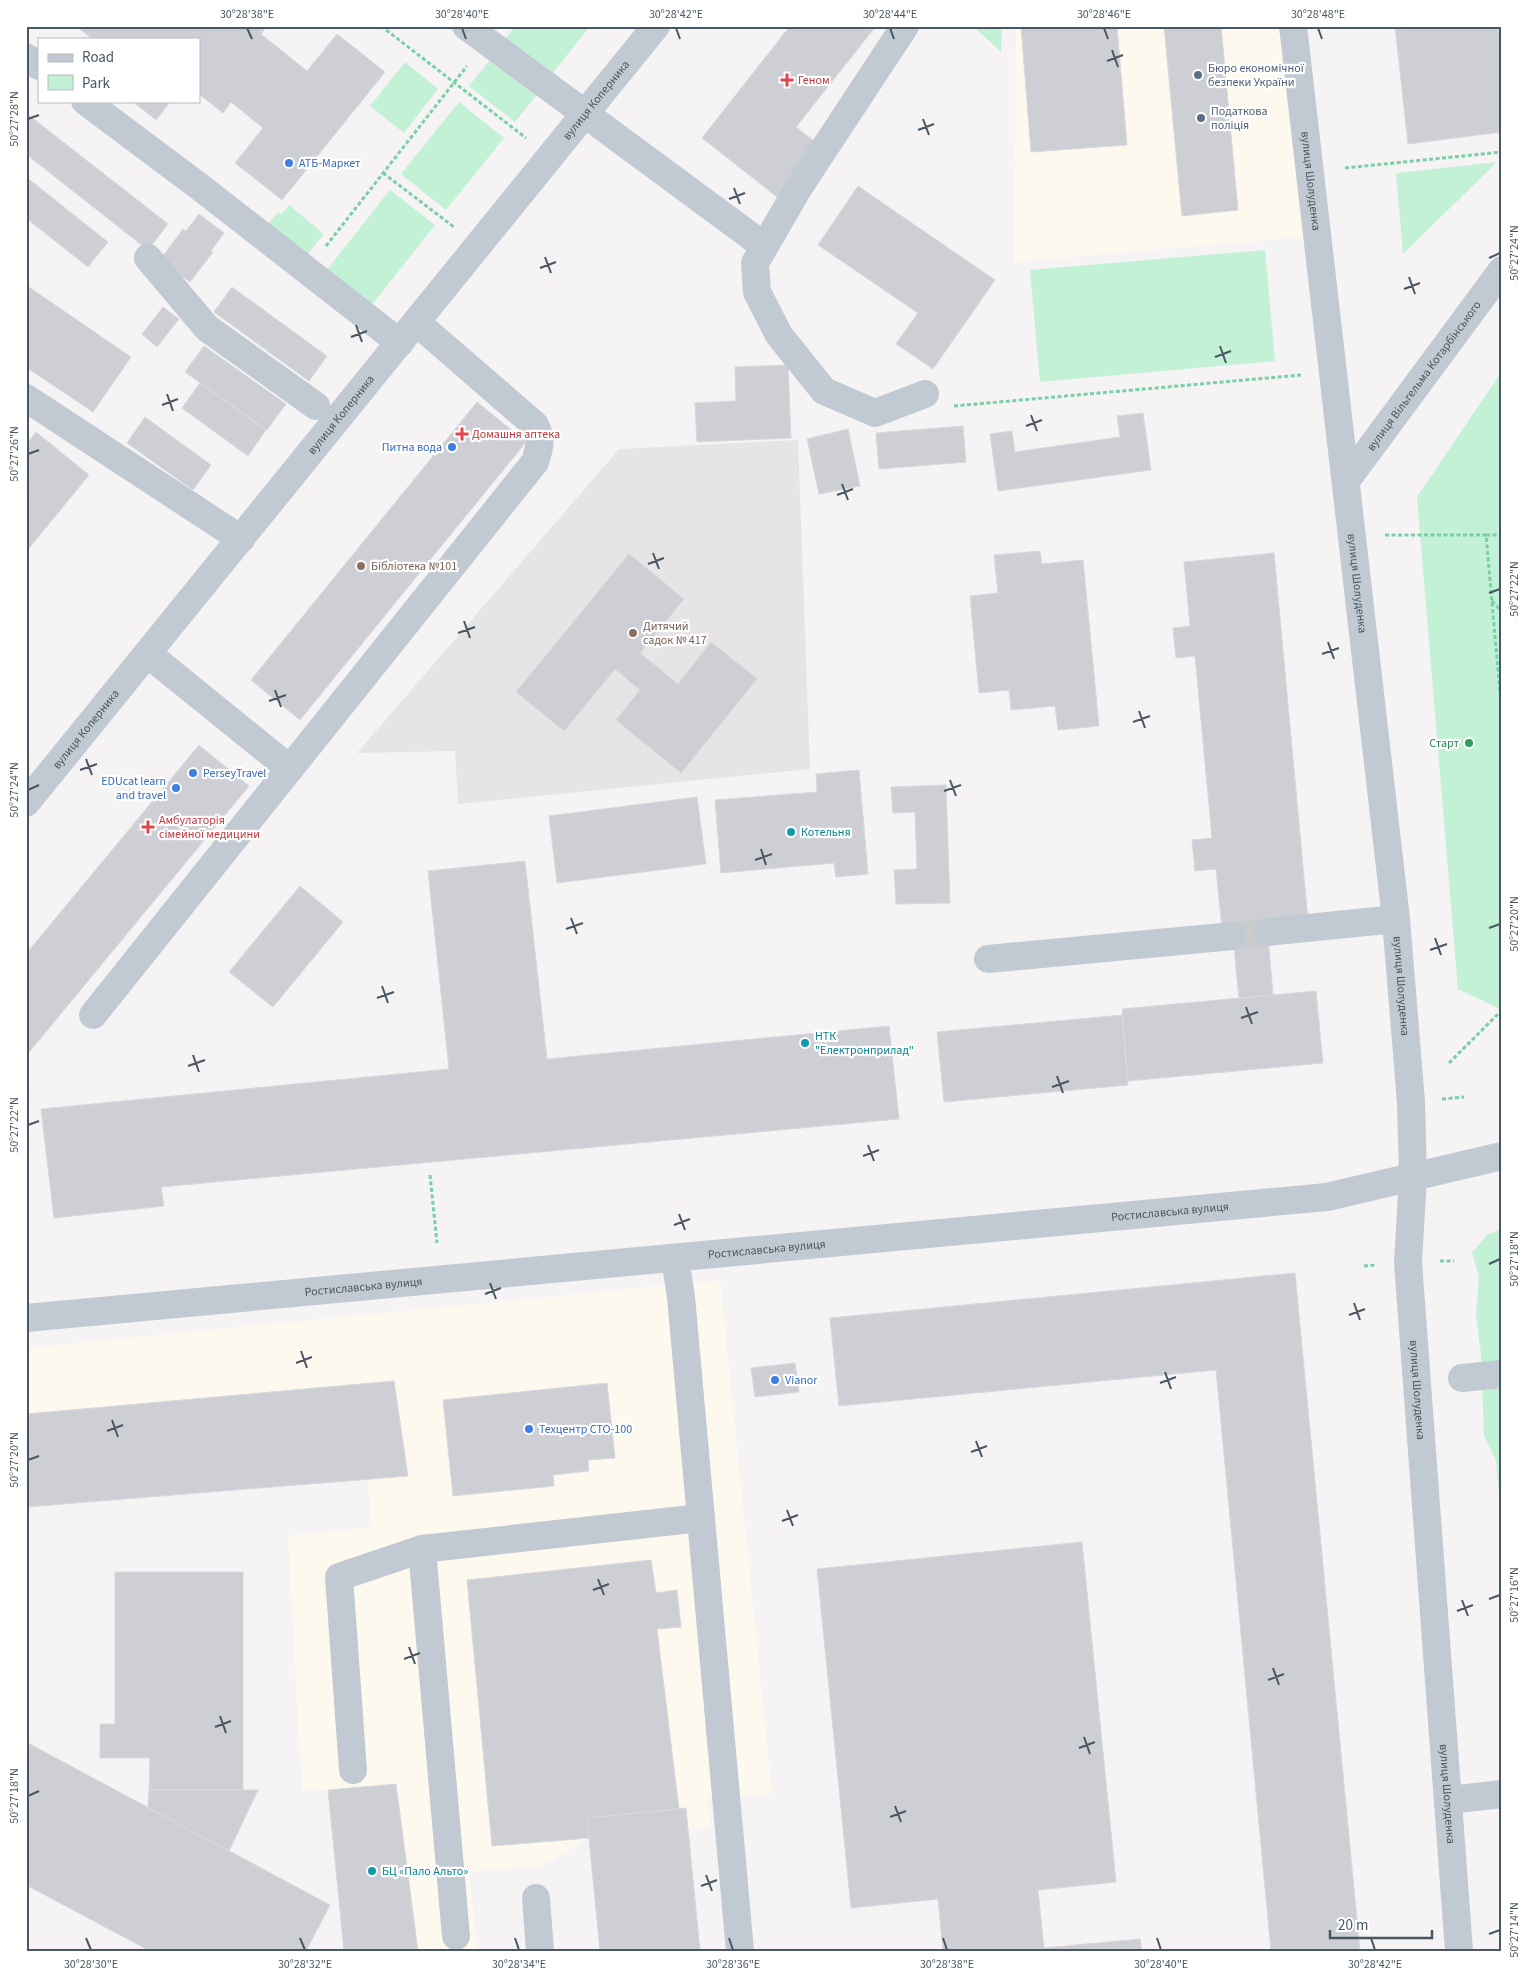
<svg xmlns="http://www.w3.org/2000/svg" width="1528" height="1977" font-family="'Source Sans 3',sans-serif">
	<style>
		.commercial { fill: #fdf9ef }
		.education { fill: #e6e4e5 }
		.green { fill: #c3f1d5 }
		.building { fill: #cdcfd5; stroke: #d7d9de }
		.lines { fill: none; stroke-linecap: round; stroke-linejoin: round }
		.minor-tunnel { stroke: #caccce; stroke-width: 28; stroke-dasharray: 28 14; stroke-linecap: butt }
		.path { stroke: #7ad0a6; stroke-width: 3; stroke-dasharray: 4 2.5; stroke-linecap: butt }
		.minor { stroke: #c1cad2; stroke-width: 28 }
		.ticks { fill: none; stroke: #4a5661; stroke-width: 2 }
		.service-dot { fill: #5c6f8a; stroke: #fff; stroke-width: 2 }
		.health-dot { fill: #e0444e; stroke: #fff; stroke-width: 2 }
		.shop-dot { fill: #3f7fe0; stroke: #fff; stroke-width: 2 }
		.education-dot { fill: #8d6e63; stroke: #fff; stroke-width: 2 }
		.leisure-dot { fill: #2e9e5b; stroke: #fff; stroke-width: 2 }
		.culture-dot { fill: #0f9aa8; stroke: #fff; stroke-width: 2 }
		.labels { text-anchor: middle; stroke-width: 4.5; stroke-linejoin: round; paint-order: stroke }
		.service-label { font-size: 12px; fill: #4e5e75; stroke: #fff; text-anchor: start }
		.health-label { font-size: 12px; fill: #be3a42; stroke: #fff; text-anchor: start }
		.street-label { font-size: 12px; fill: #4a5661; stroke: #fff }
		.shop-label { font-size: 12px; fill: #366cbe; stroke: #fff; text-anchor: start }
		.education-label { font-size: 12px; fill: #785e54; stroke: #fff; text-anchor: start }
		.leisure-label { font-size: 12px; fill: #27864d; stroke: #fff; text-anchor: end }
		.culture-label { font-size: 12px; fill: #0d838f; stroke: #fff; text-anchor: start }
		.neatline { fill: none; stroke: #4a5661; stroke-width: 2 }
		.ticks-label { font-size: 12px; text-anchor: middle; fill: #4a5661 }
	</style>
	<rect width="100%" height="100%" fill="#f5f3f3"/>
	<path class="commercial" d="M1016 26H1280L1303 237 1014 262Z
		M720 1280 772 1794 707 1799 711 1828 589 1838 543 1866 469 1872 478 1951H344L328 1791 302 1790 288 1536 372 1527 367 1479 26 1507V1348Z"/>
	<path class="education" d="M798 440 810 769 458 804 455 751 357 753 619 449Z"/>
	<path class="green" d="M515 26H590L549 78 503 42Z
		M973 26H1002L1001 52Z
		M494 55 540 91 515 122 469 86Z
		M405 62 438 89 404 133 370 106Z
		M459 102 504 138 446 210 401 174Z
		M1497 162 1403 254 1396 173Z
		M390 190 435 225 371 306 326 271Z
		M289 205 324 234 303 260 264 229 278 212 282 214Z
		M1265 250 1275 361 1040 382 1030 270Z
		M1502 371V1010L1458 989 1417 497Z
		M1502 1229V1526L1496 1461 1484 1435 1481 1354 1476 1315 1479 1276 1472 1253 1487 1235Z"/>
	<path class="building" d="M76 26H267L261 34 307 71 337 34 385 72 282 200 235 163 263 128 231 102 223 113 199 94V39H92Z
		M790 26H876L796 127 819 145 777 197 702 138Z
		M1021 26H1117L1127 145 1031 152Z
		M1164 26H1221L1238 210 1182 216Z
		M1395 26H1500L1502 46V132L1408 144Z
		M132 101H171L156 120Z
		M26 113 168 224 148 250 26 154Z
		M26 177 108 242 88 267 26 218Z
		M858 186 995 280 933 369 896 344 918 313 818 245Z
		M199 214 224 233 211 251 213 252 190 282 160 260 183 229 186 231Z
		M26 285 131 357 93 412 26 367Z
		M232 287 327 356 309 381 214 312Z
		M163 307 179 319 157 347 142 334Z
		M204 346 286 404 267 430 185 372Z
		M788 365 791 438 697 442 695 403 736 401 735 367Z
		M200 383 266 430 248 456 182 408Z
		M477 402 526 442 300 720 251 680Z
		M1143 413 1151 470 998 491 990 434 1012 431 1015 452 1120 437 1117 416Z
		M145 417 211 465 193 490 127 443Z
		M963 426 966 462 879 469 876 433Z
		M848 429 860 486 819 494 807 439Z
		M36 432 89 475 26 552V445Z
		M1040 551 1042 564 1083 560 1099 726 1058 730 1055 706 1011 710 1009 690 979 693 970 596 998 593 994 555Z
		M1274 553 1308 920 1222 929 1216 869 1195 871 1192 840 1212 838 1195 656 1176 658 1173 628 1190 626 1184 562Z
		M629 554 684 599 640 653 678 684 711 642 757 679 681 773 616 720 640 690 615 669 564 731 516 692Z
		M199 745 249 786 26 1056V954Z
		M859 770 868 874 836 877 834 863 721 873 715 800 817 792 816 774Z
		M946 785 950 903 896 904 894 870 917 869 915 812 893 813 891 787Z
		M697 797 706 864 557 883 549 816Z
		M525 861 547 1059 889 1026 899 1119 161 1187 164 1206 54 1218 41 1109 449 1069 428 871Z
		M300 886 343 922 273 1007 229 972Z
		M1267 924 1273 995 1239 999 1232 927Z
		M1316 991 1323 1063 1128 1081 1122 1009Z
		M1122 1015 1128 1085 944 1102 937 1032Z
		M1295 1273 1360 1951H1271L1216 1370 839 1406 830 1318Z
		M795 1363 799 1392 755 1397 751 1368Z
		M394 1381 408 1476 26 1507V1414Z
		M607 1383 615 1458 588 1460 589 1471 553 1475 554 1486 453 1496 443 1400Z
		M1082 1542 1116 1882 1038 1890 1044 1948 1140 1939 1142 1951H943L938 1899 851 1908 817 1569Z
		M651 1560 656 1593 677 1590 681 1627 657 1629 679 1809 587 1818 589 1838 492 1846 467 1580Z
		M115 1572H243V1790H149L150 1758H100V1724H115Z
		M26 1742 330 1905 306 1951H150L26 1885Z
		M396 1784 418 1951H344L328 1790Z
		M149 1790H258L229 1851 148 1808Z
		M686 1808 700 1951H600L587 1818Z"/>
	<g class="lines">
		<path class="minor-tunnel" d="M1233 936 1268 932"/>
		<path class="path" d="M381 26 526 138
			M1345 168 1502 152
			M383 173 454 227
			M326 246 467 66
			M954 406 1301 375
			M1385 535H1486L1502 715
			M1486 535H1502
			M1492 601 1502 612
			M1449 1063 1502 1010
			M1442 1099 1464 1097
			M430 1175 437 1243
			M1440 1261H1454
			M1364 1266 1376 1265"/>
		<g class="minor">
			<path d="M466 26 764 246"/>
			<path d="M905 26 799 187 755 263 757 292 779 335 824 391 875 413 925 394"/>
			<path id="s1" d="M1293 26 1396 919 1411 1102 1413 1177 1408 1262 1459 1951"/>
			<path d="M26 57 39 66"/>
			<path d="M85 101 200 187 400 343"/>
			<path d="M148 258 207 328 316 406"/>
			<path d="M26 398 241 539"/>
			<path id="s2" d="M1346 481 1502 270"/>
			<path d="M148 654 290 769"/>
			<path id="s3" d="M26 803 656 26"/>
			<path d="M1268 932 1396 919"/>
			<path d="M988 959 1233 936"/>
			<path d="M93 1015 535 462C540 447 542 439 535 425L416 322"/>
			<path d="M675 1258 681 1297 740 1951"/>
			<path id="s4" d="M26 1318 1327 1197 1502 1156"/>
			<path d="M1462 1378 1502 1374"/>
			<path d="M422 1549 456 1936"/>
			<path d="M353 1770 339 1577 422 1549 701 1518"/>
			<path d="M1449 1800 1502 1794"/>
			<path d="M536 1898 540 1951"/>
		</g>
	</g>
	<path class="ticks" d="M247 28 252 39M462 28 466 39M676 28 680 39M890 28 894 39M1104 28 1108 39M1318 28 1322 39M1112 50 1118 67M1107 61 1123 55M28 119 39 115M923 119 929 135M918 130 934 124M734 188 740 204M729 199 745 193M545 257 551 273M1489 258 1500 253M540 268 556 262M1409 277 1415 294M1404 289 1420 283M356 325 362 342M351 337 367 331M1220 346 1226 363M1215 357 1231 351M167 394 173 411M162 405 178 399M1031 415 1037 431M1026 426 1042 420M28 454 39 450M842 484 848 500M837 495 853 489M653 553 659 569M648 564 664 558M1489 593 1500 589M464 621 470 638M458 633 475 627M1328 642 1334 659M1322 654 1339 648M275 690 281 707M269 701 286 695M1139 711 1145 728M1133 722 1150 716M86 759 92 775M80 770 97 764M950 780 956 796M28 790 39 785M944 791 961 785M761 849 766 865M755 860 772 854M571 918 577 934M1489 928 1500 924M566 929 583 923M1435 938 1441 955M1430 950 1447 944M382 986 388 1003M377 998 394 992M1246 1007 1252 1024M1241 1018 1258 1012M193 1055 199 1072M188 1066 205 1060M1057 1076 1063 1093M1052 1087 1069 1081M28 1125 39 1121M868 1145 874 1161M863 1156 879 1150M679 1214 685 1230M674 1225 690 1219M1489 1264 1500 1259M490 1283 496 1299M485 1294 501 1288M1354 1303 1360 1320M1349 1315 1365 1309M301 1351 307 1368M296 1363 312 1357M1165 1372 1171 1389M1160 1383 1176 1377M112 1420 118 1437M107 1431 123 1425M976 1441 982 1457M971 1452 987 1446M28 1460 39 1456M787 1510 793 1526M782 1521 798 1515M598 1579 604 1595M593 1590 609 1584M1489 1599 1500 1595M1462 1600 1468 1616M1457 1611 1473 1605M409 1647 415 1664M404 1659 420 1653M1273 1668 1279 1685M1268 1680 1284 1674M220 1716 226 1733M215 1727 231 1721M1084 1737 1090 1754M1079 1748 1095 1742M28 1796 39 1791M895 1806 901 1822M890 1817 906 1811M706 1875 712 1891M701 1886 717 1880M1489 1934 1500 1930M86 1938 91 1950M300 1938 305 1950M515 1938 519 1950M729 1938 733 1950M943 1938 947 1950M1157 1938 1161 1950M1371 1938 1375 1950"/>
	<g class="service-dot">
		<circle cx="1198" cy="75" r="5"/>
		<circle cx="1201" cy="118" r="5"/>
	</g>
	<g class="health-dot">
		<path d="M784.5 72.5h5v5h5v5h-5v5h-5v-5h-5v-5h5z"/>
		<path d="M459.5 426.5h5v5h5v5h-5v5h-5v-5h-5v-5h5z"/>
		<path d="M145.5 819.5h5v5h5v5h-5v5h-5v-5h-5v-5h5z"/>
	</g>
	<g class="shop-dot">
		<circle cx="289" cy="163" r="5"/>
		<circle cx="452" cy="447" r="5"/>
		<circle cx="193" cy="773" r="5"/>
		<circle cx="176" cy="788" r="5"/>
		<circle cx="775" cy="1380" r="5"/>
		<circle cx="529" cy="1429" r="5"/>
	</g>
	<g class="education-dot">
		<circle cx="361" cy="566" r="5"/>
		<circle cx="633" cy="633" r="5"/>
	</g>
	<circle class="leisure-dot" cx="1469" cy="743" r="5"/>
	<g class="culture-dot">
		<circle cx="791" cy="832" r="5"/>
		<circle cx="805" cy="1043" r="5"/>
		<circle cx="372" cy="1871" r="5"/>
	</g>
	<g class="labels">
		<g class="service-label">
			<text x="1208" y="72">Бюро економічної<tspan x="1208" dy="14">безпеки України</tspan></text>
			<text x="1211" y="115">Податкова<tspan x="1211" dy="14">поліція</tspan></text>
		</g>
		<g class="health-label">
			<text x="798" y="84">Геном</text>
			<text x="472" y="438">Домашня аптека</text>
			<text x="159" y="824">Амбулаторія<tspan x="159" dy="14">сімейної медицини</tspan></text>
		</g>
		<g class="street-label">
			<text dy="4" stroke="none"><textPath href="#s3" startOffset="905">вулиця Коперника</textPath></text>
			<text dy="4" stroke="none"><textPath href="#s1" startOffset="156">вулиця Шолуденка</textPath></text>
			<text dy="4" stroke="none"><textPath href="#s2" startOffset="131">вулиця Вільгельма Котарбінського</textPath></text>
			<text dy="4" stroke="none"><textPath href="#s3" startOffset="500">вулиця Коперника</textPath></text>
			<text dy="4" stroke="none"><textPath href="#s1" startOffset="561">вулиця Шолуденка</textPath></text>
			<text dy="4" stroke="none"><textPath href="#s3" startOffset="95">вулиця Коперника</textPath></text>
			<text dy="4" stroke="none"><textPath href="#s1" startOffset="966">вулиця Шолуденка</textPath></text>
			<text dy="4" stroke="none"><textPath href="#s4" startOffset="1149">Ростиславська вулиця</textPath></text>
			<text dy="4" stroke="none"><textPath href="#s4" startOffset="744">Ростиславська вулиця</textPath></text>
			<text dy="4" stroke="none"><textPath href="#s4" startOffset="339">Ростиславська вулиця</textPath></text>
			<text dy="4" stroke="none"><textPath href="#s1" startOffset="1371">вулиця Шолуденка</textPath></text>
			<text dy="4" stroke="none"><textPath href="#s1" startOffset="1776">вулиця Шолуденка</textPath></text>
		</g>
		<g class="shop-label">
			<text x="299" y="167">АТБ-Маркет</text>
			<text x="442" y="451" text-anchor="end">Питна вода</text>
			<text x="203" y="777">PerseyTravel</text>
			<text x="166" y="785" text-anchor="end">EDUcat learn<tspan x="166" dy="14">and travel</tspan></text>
			<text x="785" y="1384">Vianor</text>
			<text x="539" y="1433">Техцентр СТО-100</text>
		</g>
		<g class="education-label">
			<text x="371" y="570">Бібліотека №101</text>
			<text x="643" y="630">Дитячий<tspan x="643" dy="14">садок № 417</tspan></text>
		</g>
		<g class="leisure-label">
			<text x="1459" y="747">Старт</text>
		</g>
		<g class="culture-label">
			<text x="801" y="836">Котельня</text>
			<text x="815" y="1040">НТК<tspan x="815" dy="14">"Електронприлад"</tspan></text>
			<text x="382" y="1875">БЦ «Пало Альто»</text>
		</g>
	</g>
	<rect width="1528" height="1977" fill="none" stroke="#ffffff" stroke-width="55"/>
	<rect x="38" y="38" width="162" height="65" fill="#ffffff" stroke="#b7bbc0"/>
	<rect x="48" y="54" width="25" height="8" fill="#c1cad2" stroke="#b7bbc0"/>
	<text x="82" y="62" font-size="15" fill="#4a5661">Road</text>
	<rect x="48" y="75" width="25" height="15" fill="#c3f1d5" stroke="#b7bbc0"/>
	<text x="82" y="88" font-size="15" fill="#4a5661">Park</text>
	<path d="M1330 1930v8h102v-8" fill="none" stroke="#4a5661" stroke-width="2.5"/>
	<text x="1338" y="1930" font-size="15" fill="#4a5661" stroke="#ffffff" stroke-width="4" paint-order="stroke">20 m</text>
	<rect x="28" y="28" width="1472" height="1922" class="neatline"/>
	<g class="ticks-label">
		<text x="247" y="18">30°28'38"E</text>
		<text x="462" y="18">30°28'40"E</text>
		<text x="676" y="18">30°28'42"E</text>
		<text x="890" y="18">30°28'44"E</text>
		<text x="1104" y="18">30°28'46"E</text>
		<text x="1318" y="18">30°28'48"E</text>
		<text transform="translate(14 119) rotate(-90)" y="4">50°27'28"N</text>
		<text transform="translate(1514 253) rotate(-90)" y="4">50°27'24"N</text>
		<text transform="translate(14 454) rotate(-90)" y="4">50°27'26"N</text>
		<text transform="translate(1514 589) rotate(-90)" y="4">50°27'22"N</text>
		<text transform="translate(14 790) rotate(-90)" y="4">50°27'24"N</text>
		<text transform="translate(1514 924) rotate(-90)" y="4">50°27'20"N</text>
		<text transform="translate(14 1125) rotate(-90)" y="4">50°27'22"N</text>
		<text transform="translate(1514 1259) rotate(-90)" y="4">50°27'18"N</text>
		<text transform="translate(14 1460) rotate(-90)" y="4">50°27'20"N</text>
		<text transform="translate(1514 1595) rotate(-90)" y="4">50°27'16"N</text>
		<text transform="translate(14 1796) rotate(-90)" y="4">50°27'18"N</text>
		<text transform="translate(1514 1930) rotate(-90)" y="4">50°27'14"N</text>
		<text x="91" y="1968">30°28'30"E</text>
		<text x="305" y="1968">30°28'32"E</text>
		<text x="519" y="1968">30°28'34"E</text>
		<text x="733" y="1968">30°28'36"E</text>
		<text x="947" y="1968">30°28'38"E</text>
		<text x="1161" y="1968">30°28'40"E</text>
		<text x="1375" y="1968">30°28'42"E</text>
	</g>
</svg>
